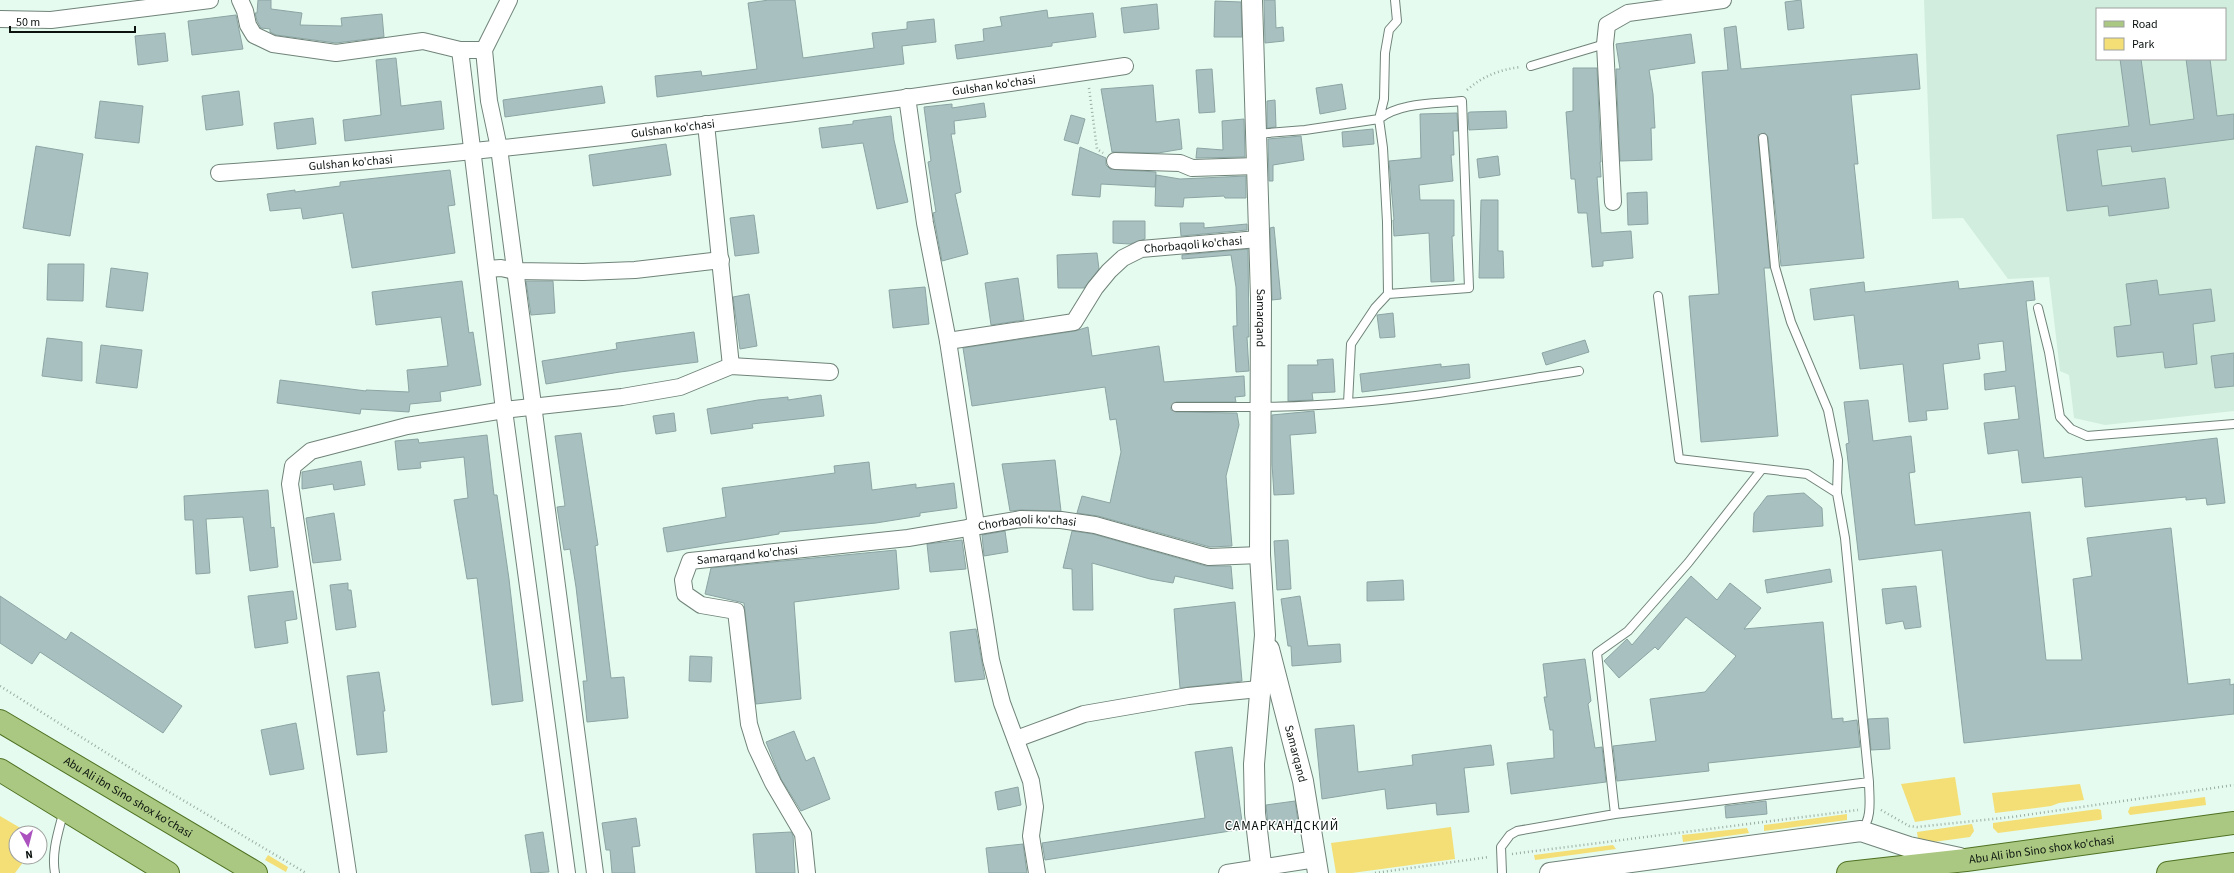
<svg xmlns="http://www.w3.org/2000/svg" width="2234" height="873" font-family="'Source Sans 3',sans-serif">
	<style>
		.built { fill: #d1eddd; fill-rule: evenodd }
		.green { fill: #f3df76 }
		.building { fill: #a8c1c0; stroke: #8ca5a4 }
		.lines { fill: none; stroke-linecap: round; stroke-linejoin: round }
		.service-casing { stroke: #708379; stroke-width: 10 }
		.minor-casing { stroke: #708379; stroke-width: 18 }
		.tertiary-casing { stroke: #708379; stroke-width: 22 }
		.primary-casing { stroke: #4e7122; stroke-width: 24 }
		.path { stroke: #9baca2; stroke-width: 2.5; stroke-dasharray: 1 3; stroke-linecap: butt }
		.service { stroke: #fff; stroke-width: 8 }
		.minor { stroke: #fff; stroke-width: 16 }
		.tertiary { stroke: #fff; stroke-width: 20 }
		.primary { stroke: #aac881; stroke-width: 22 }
		.labels { text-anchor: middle; stroke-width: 3; stroke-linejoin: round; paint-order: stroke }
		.street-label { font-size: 12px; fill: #0c130f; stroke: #fff }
		.neighbourhood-label { font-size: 13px; letter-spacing: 1px; fill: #0c130f; stroke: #fff }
	</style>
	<rect width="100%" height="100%" fill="#e5fbef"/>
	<path class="built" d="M1924 0H2234V411L2105 425 2074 418 2069 375 2060 371 2049 277 2008 279 1963 218 1932 219ZM2097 9H2225V59H2097Z"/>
	<path class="green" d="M1955 777 1961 815 1915 822 1901 784Z
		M2080 784 2084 800 2059 803 2051 806 1995 813 1992 793Z
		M2205 797 2206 805 2130 815 2128 812 2130 807Z
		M2098 809 2101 810 2102 819 2099 820 1998 833 1993 828V823Z
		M1847 814V820L1764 831V825Z
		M0 816 29 833H16V857H27L15 873H0Z
		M1972 824 1974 831 1970 837 1926 843 1918 839 1917 832Z
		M1451 827 1455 859 1352 873H1336L1331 843Z
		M1747 828 1749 833 1683 842 1682 835Z
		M1613 845 1616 849 1535 860 1534 855Z
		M268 855 288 867 286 872 265 860Z"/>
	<path class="building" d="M258 0H271V9L302 13 300 25 342 26 341 18 382 14 384 37 336 43 276 35 270 32V29L261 28 257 21 255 13H257Z
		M769 0H795L803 58 874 48 872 33 907 29V22L934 19 936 42 902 46 904 64 657 97 655 76 701 71 702 76 757 69 748 3Z
		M1264 0H1275L1276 28 1283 27 1284 41 1265 43Z
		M1801 0 1804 28 1788 30 1785 2Z
		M1215 1 1241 2 1242 37H1214Z
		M1157 4 1159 29 1124 33 1121 8Z
		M1047 10 1048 18 1093 13 1096 37 1052 43V46L957 59 955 45 984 41 983 29 1002 26 1000 17Z
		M236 15 243 49 192 55 188 21Z
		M1736 26 1741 69 1917 54 1920 89 1851 95 1858 164H1854L1864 258 1781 266 1768 137 1765 133 1758 135 1770 268H1764L1778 436 1701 442 1689 296 1719 294 1702 72 1728 70 1724 28Z
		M165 33 168 61 138 65 135 36Z
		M1691 34 1695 63 1649 70 1653 94 1655 128H1651L1652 160 1620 161 1616 69H1620L1616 44Z
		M396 58 401 106 441 101 444 129 345 141 343 120 381 115 376 60Z
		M2120 59H2141L2150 125 2194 119 2186 59H2210L2217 116 2234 114V139L2132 152 2131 146 2097 150 2102 186 2165 178 2169 208 2109 216 2108 206 2067 211 2057 135 2129 126Z
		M1573 68H1597L1601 162H1600L1601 177H1597L1601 233 1631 231 1633 258 1603 261V266L1592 267 1587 213H1578L1575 179H1571L1566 112 1573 111Z
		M1212 69 1215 112 1199 113 1196 70Z
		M1342 84 1346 109 1320 114 1316 88Z
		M1153 85 1156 122 1179 119 1182 149 1158 153 1112 152 1101 89Z
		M602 86 605 103 505 117 503 100Z
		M239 91 243 125 206 130 202 96Z
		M1275 100 1276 127 1267 128V101Z
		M100 101 143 106 139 143 95 138Z
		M984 103 986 117 954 121 955 134H951L961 192 955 194 968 254 942 261 933 213 936 212 928 162 931 161 924 107 952 104V108Z
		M1506 111 1507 128 1469 130 1468 113 1470 112Z
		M1457 113 1458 131H1453L1454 155H1451L1453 181 1419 185 1420 200H1454V236H1452L1454 281 1431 282 1429 233 1394 236 1393 220H1394L1389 161 1421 158 1420 114Z
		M1071 115 1085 119 1078 144 1064 140Z
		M891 116 894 140 908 202 877 209 863 143 822 148 819 128 853 124V121Z
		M313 118 316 144 277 149 274 123Z
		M1244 119 1245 157 1196 158 1197 148 1223 150 1222 121Z
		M1373 129 1374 144 1343 147 1342 132Z
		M1301 136 1304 160 1273 165V181H1269L1268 139Z
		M666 144 671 175 593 186 589 155Z
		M36 146 83 154 70 236 23 228Z
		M1080 147 1106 158V165L1110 169 1156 172 1155 187 1101 184 1100 197 1072 195Z
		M1498 156 1500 175 1479 178 1477 159Z
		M450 170 455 205 448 206 455 253 352 268 343 213 303 219 301 208 270 211 267 194 295 190V192L340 186V182Z
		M1156 175 1180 179 1246 176V198H1225L1224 196 1184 198 1183 207 1155 206Z
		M1647 192 1648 224 1628 225 1627 193Z
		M1481 200H1498V251H1503L1504 278H1479Z
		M754 215 759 253 735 256 730 218Z
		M1113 221H1145V239L1130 244 1113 243Z
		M1180 223H1204V228L1247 224V230L1181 236Z
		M1274 227 1281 299 1272 300 1270 228Z
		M1248 249 1249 337H1247L1249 371 1236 372 1233 326H1237L1236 287 1231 255 1182 259V255Z
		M1097 253 1099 269 1084 288H1058L1057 255Z
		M48 264H84L83 301 47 300Z
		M111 268 148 273 143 311 106 307Z
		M1018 278 1024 320 991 325 985 283Z
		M2157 280 2159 295 2211 289 2215 321 2193 324 2197 364 2165 368 2163 352 2117 357 2114 327 2131 325 2126 284Z
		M462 281 469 333 473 332 481 385 440 392 441 401 410 404 409 412 361 409 360 414 277 403 280 380 366 391V390L409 392 407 370 448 366 441 317 376 325 372 292Z
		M526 281H553L555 313 531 315Z
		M1958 281 1959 289 2033 281 2035 300 2026 301 2044 458 2217 438 2225 503 2207 505 2206 498 2186 500V497L2085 507 2082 477 2022 483 2018 450 1988 454 1984 423 2019 419 2015 386 1985 390 1984 374 2006 371 2003 341 1978 344 1980 359 1943 364 1948 409 1926 411 1927 420 1909 422 1903 364 1860 369 1854 315 1814 320 1810 289 1864 282 1865 292Z
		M925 287 929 324 893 328 889 290Z
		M749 294 757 346 740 349 733 297Z
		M1393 313 1395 337 1380 338 1377 315Z
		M1088 327 1092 356 1159 346 1164 382 1244 376 1245 396 1235 397 1236 402H1176L1171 407V410L1176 412 1237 413 1239 425 1226 476 1232 546 1210 547 1098 516 1077 513 1082 496 1110 503 1121 452 1116 419 1110 420 1105 387 972 406 963 348 1075 331Z
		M694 332 698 362 620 372 546 384 542 361 617 349 616 343Z
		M47 338 82 342V381L42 376Z
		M1585 340 1589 352 1546 365 1542 353Z
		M101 345 142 350 137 388 96 383Z
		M2234 353V386L2215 388 2211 356Z
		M1333 359 1335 392 1312 393 1313 400 1288 401V365H1318L1317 360Z
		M1441 364V367L1469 364 1470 378 1362 392 1360 374Z
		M821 395 824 416 752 424 753 428 711 434 707 409 758 400 788 397V400Z
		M1868 400 1873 441 1911 436 1915 472 1909 473 1915 525 2030 512 2046 660H2082L2073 579 2092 576 2087 538 2171 528 2188 684 2230 679V685L2234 684V714L1964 743 1942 550 1859 560 1846 444 1849 443 1844 402Z
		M1314 411 1316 433 1290 435 1294 494 1274 495 1272 464V415Z
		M674 413 676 431 656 434 653 416Z
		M581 433 598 545 595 546 611 678 624 677 628 718 587 722 583 681H587L576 587 570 549 564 550 557 507 565 506 555 436Z
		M487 435 494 495H497L509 579 523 701 492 705 477 578 467 579 454 500 468 498 464 457 420 462 421 468 398 470 395 441 418 439 419 443Z
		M1055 460 1061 511 1021 510 1010 511 1002 464Z
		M361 461 365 485 334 490 333 484 302 489V472Z
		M869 462 872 490 916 484V488L954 483 957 508 920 513V516L876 523 779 532V534L667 552 663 528 726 517 722 488 835 473 834 466Z
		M268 490 271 528 274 527 278 567 250 571 243 517 206 519 210 573 196 574 193 520H185L184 496Z
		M1804 493 1822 508 1823 526 1753 532 1754 513 1767 496Z
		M334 513 341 560 313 563 306 518Z
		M1005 531 1008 552 984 556 982 535Z
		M1072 531 1093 534 1206 566H1231L1233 589 1175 576 1173 583 1150 579 1092 563 1093 610H1073L1072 569 1063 568Z
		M962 540 966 569 930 572 927 544Z
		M1288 540 1291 589 1277 590 1274 541Z
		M896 550 899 589 794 602 801 699 756 704 744 603 705 594 711 568Z
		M1830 569 1832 582 1767 593 1765 580Z
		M1691 576 1717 600 1730 583 1761 608 1744 629 1823 622 1832 719 1843 718V722L1857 720 1860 747 1708 763 1709 771 1617 781 1613 746 1656 741 1650 699 1705 692 1736 656 1686 617 1658 650 1655 647 1619 678 1604 661 1627 639 1632 645Z
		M1403 580 1404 600 1367 601V582Z
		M348 583V590H351L356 627 336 630 330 585Z
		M1916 586 1921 627 1905 629 1903 621 1886 624 1882 589Z
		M293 591 297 619 285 621 288 643 255 648 248 596Z
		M0 596 66 640 71 632 182 706 163 733 40 652 32 664 0 643Z
		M1300 596 1308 646 1340 644 1341 662 1292 666 1291 646H1288L1281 599Z
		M1235 602 1242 681 1180 688 1174 609Z
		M976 629 985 679 955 682 950 632Z
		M690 656 712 657 711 682 689 681Z
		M1585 659 1591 701 1588 704 1595 748 1602 747 1606 782 1511 794 1507 763 1554 758 1553 730H1550L1544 697H1547L1543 664Z
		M379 672 385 711H383L387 752 357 755 347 676Z
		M1888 718 1890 749 1871 750 1868 719Z
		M296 723 304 769 270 775 261 730Z
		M1354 725 1358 772 1413 765 1412 755 1491 745 1494 765 1464 768 1469 812 1437 815 1436 803 1387 809 1385 789 1322 799 1315 729Z
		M794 731 806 761 814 757 830 799 801 811 781 779 766 742Z
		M1232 747 1243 829 1045 860 1042 843 1205 818 1195 752Z
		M1018 787 1021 805 998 810 995 792Z
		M1295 801 1298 822 1268 825 1266 805Z
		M1766 801 1767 814 1726 818 1725 806Z
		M636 818 640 846 632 847 635 873H612L610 850H606L602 823Z
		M543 832 549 872 531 873 525 835Z
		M791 832 793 835 795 873H756L753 834Z
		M1023 844 1027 873H989L986 848Z"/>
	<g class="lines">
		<defs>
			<path id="service" d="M1531 66 1605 44
				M1256 134 1305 130 1379 119C1400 102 1436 104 1462 101L1469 288 1388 294
				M1763 138 1775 267 1791 322 1828 410 1838 460 1837 493
				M1658 296 1679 459 1807 474 1837 493 1845 538 1869 782C1869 796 1873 820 1861 830
				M2038 308 2049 352 2060 417 2071 429 2087 436 2234 424
				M1348 403 1351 344 1375 308 1388 294 1387 222 1383 148 1379 119 1384 99 1385 53 1389 30 1397 21 1395 0
				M1176 407C1233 407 1291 408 1348 403 1426 397 1502 383 1579 371
				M1615 814 1597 653 1628 631 1688 563 1762 469
				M55 873C51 852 59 830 64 810
				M1502 873 1501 847 1510 835 1517 831 1615 814 1869 782"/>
			<g id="minor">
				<path d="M240 0 245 11 248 25 254 35 273 44 336 53 423 41 460 50H484"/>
				<path d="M509 0 484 50 489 101 499 148 595 873"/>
				<path d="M0 19 51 20 210 0"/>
				<path d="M460 50 504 410 567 873"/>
				<path d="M907 97 925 223 948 341 976 525"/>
				<path d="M706 124 731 366"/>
				<path d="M1115 161 1180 163 1192 168 1257 166"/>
				<path id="s1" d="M219 173C523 152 825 111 1125 66"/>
				<path d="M1613 202 1605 44 1607 25 1628 13 1723 0"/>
				<path d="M487 269 501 268 515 271 583 272 635 270 721 260"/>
				<path id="s2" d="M948 341 1074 322 1095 288 1109 271 1123 258 1141 249 1258 239"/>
				<path d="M970 527 991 660 1002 703 1031 781 1035 807 1031 836 1037 873"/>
				<path d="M1016 739 1084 714 1188 696 1259 689"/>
				<path d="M348 873 290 484 293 466 311 451 407 426 504 410 622 397 680 387 731 366 830 372"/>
				<path id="s3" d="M807 873 803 834 773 783 756 747 749 724 736 611 701 605 685 594 683 580 690 561 908 538 1021 519 1061 520 1095 525 1209 557 1260 555"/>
				<path d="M1227 873 1316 859"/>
			</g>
			<g id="tertiary">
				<path id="s4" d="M1252 0 1261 298 1260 555 1265 635 1254 764 1255 813 1262 873"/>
				<path id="s5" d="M1269 649 1303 781 1318 873"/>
				<path d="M1550 873 1861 831 1909 847 1960 858"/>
			</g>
			<g id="primary">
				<path id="s6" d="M0 721 256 873"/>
				<path d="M0 770 168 873"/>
				<path id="s7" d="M1848 873 1966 860 2234 823"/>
				<path d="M2168 873 2234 864"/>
			</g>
		</defs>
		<use href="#service" class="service-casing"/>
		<use href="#minor" class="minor-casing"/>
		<use href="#tertiary" class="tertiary-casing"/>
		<use href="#primary" class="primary-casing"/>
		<path class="path" d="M1089 88 1097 149 1103 153
			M1467 90C1483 76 1499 70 1520 67
			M0 686 159 786 306 873
			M1881 810 1909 826 1917 827 2012 817 2234 785
			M1512 854 1858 810
			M1375 873 1489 857"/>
		<use href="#service" class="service"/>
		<use href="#minor" class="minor"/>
		<use href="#tertiary" class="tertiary"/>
		<use href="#primary" class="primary"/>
	</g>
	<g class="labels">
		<g class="street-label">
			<text dy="4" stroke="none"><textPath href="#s1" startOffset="780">Gulshan ko'chasi</textPath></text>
			<text dy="4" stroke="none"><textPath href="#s1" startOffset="456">Gulshan ko'chasi</textPath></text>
			<text dy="4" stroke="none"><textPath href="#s1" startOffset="132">Gulshan ko'chasi</textPath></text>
			<text dy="4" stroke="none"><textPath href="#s2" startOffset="281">Chorbaqoli ko'chasi</textPath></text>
			<text dy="4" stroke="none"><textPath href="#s4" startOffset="318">Samarqand</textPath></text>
			<text dy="4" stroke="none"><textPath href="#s3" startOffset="705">Chorbaqoli ko'chasi</textPath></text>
			<text dy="4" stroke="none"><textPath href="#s3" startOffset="423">Samarqand ko'chasi</textPath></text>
			<text dy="4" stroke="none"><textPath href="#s5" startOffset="108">Samarqand</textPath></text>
			<text dy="4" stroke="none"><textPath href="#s6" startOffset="149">Abu Ali ibn Sino shox ko'chasi</textPath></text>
			<text dy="4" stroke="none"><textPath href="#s7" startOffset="195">Abu Ali ibn Sino shox ko'chasi</textPath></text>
		</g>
		<g class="neighbourhood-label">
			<text x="1282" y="830">САМАРКАНДСКИЙ</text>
		</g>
	</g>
	<rect x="2096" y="8" width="130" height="52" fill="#ffffff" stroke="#9ea19f"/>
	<rect x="2104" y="21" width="20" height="6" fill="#aac881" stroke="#9ea19f"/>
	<text x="2132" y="28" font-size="12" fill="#0c130f">Road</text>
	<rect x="2104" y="38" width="20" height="12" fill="#f3df76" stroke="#9ea19f"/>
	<text x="2132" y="48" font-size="12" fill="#0c130f">Park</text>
	<g transform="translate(28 845) rotate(173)"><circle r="19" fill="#ffffff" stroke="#9ea19f"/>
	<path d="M0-3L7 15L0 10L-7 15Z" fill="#ab52bf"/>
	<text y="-6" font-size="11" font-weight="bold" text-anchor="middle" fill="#0c130f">N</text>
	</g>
	<path d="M10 26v6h125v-6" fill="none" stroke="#0c130f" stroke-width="2"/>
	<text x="16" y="26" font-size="12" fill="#0c130f" stroke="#ffffff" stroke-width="3" paint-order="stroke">50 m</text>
</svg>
